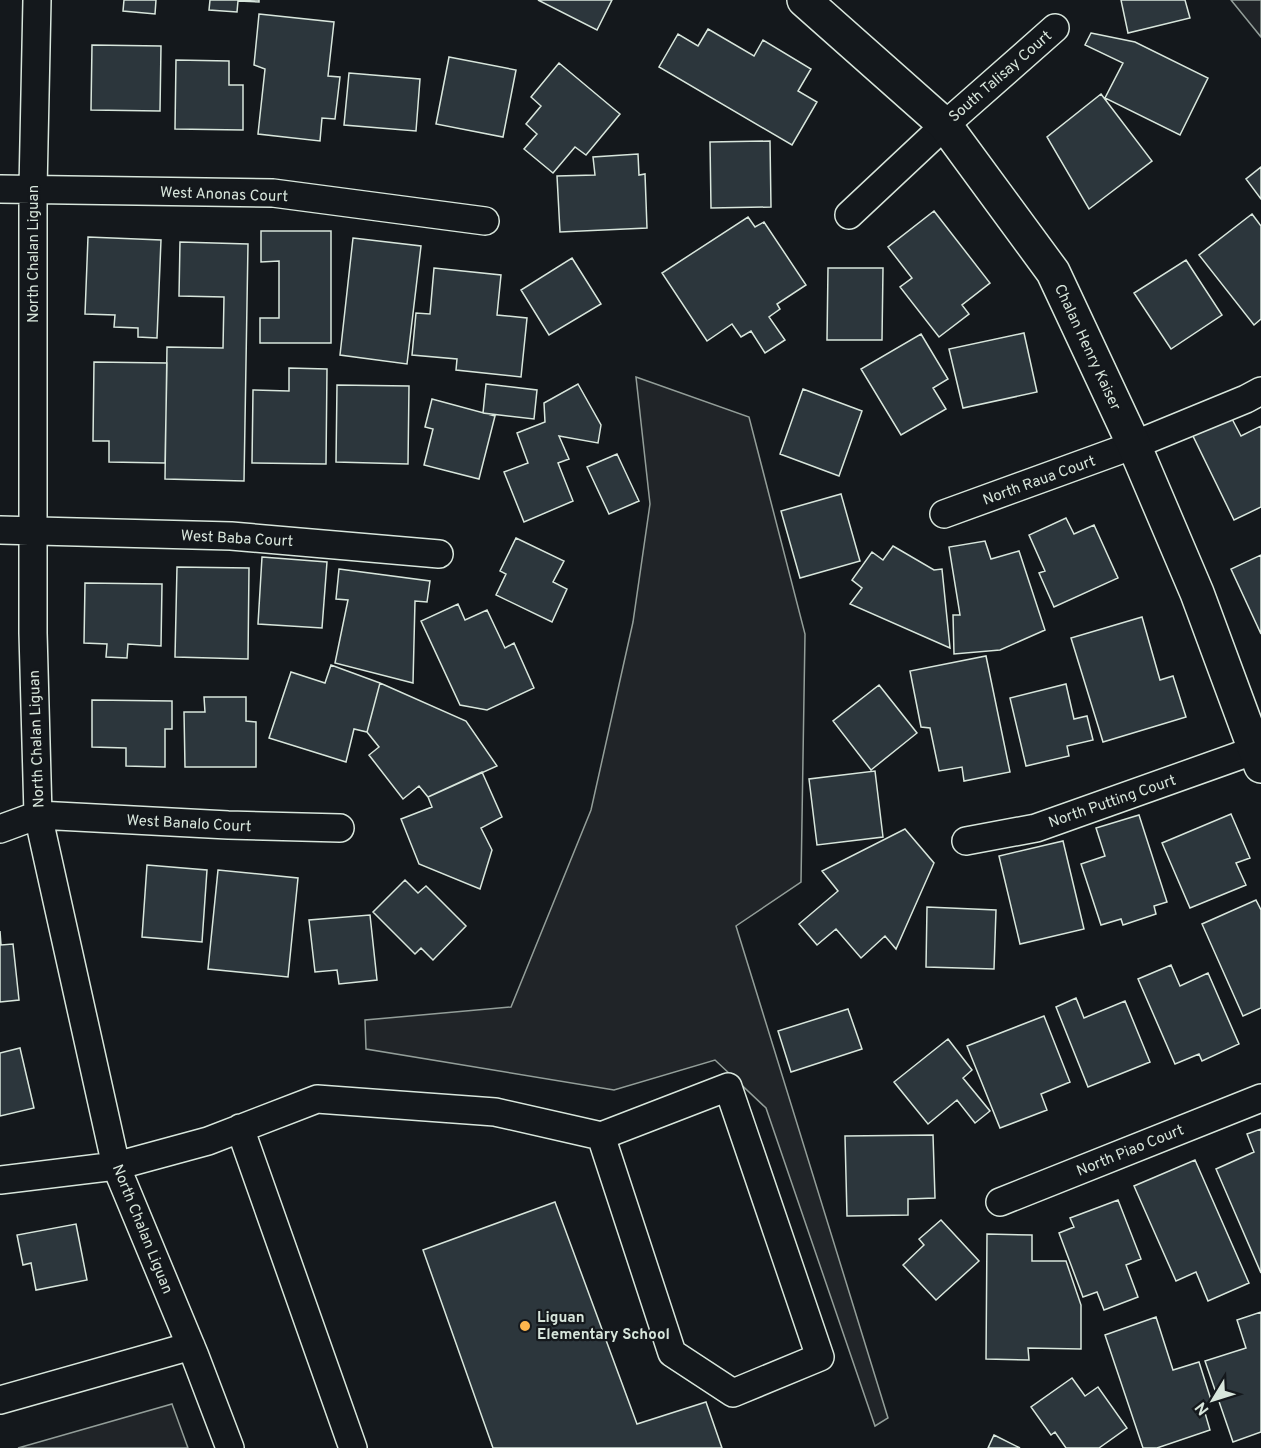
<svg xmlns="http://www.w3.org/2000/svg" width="1261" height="1448" font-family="Overpass,sans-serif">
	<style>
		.green { fill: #202428; stroke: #939e99; stroke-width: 1.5 }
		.building { fill: #2c363c; stroke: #d8e6dc; stroke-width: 1.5 }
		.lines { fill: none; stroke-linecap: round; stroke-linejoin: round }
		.street-casing { stroke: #d8e6dc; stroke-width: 30 }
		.secondary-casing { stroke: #d8e6dc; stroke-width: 36 }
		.street { stroke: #14181c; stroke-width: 27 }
		.secondary { stroke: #14181c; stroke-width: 33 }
		.poi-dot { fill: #ffb74d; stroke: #14181c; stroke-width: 2 }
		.labels { text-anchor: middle; stroke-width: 4.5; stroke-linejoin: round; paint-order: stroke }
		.street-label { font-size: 15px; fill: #d8e6dc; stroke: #14181c }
		.poi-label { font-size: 15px; font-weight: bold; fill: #d8e6dc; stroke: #14181c; text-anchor: start }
	</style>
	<rect width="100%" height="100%" fill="#14181c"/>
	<path class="green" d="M1231 0H1261V37Z
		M636 377 749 417 805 634 801 882 736 926 888 1418 875 1426 766 1108 715 1060 614 1090 366 1049 365 1020 511 1007 591 810 633 622 650 504Z
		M172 1404 188 1448H18Z"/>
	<path class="building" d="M124 0H156L155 14 123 11Z
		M210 0H259V2L238 1 237 12 209 10Z
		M538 0H612L597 30Z
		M1121 0H1185L1190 18 1128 33Z
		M259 14 334 22 328 76 340 77 335 119 322 118 320 141 258 134 265 69 254 65Z
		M708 29 754 56 763 40 811 69 798 91 817 102 792 145 659 67 678 34 698 46Z
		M1091 33 1135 42 1208 78 1180 135 1105 98 1123 63 1085 45Z
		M92 45 161 46 160 111 91 110Z
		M449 57 516 70 503 137 436 124Z
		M176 60 229 61V85H243V130L175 129Z
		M559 63 620 114 586 155 575 147 553 173 524 149 537 134 526 124 541 106 531 97Z
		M349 73 420 79 416 131 344 125Z
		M1101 94 1152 161 1089 209 1047 137Z
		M770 141 771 207 711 208 710 142Z
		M638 154 639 175 645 174 647 228 560 232 557 176 595 175 593 157Z
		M1261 167V199L1246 179Z
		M934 211 990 283 962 305 969 314 939 337 900 287 912 278 888 247Z
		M1252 214 1261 226V319L1254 325 1199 255Z
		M748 217 755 227 764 222 806 285 777 304 780 309 769 317 785 340 765 353 751 331 741 337 732 324 707 341 662 273Z
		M261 231H331V343H260V318H279V261L261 262Z
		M88 237 161 240 157 338 138 337V328L114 327 115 315 85 314Z
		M353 238 421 246 407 364 340 355Z
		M180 242 248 244 244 481 165 479 167 347 223 348 224 297 179 296Z
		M572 258 601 304 549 335 521 290Z
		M1186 260 1222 315 1171 349 1134 293Z
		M434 268 501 275 497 315 527 318 521 377 456 370 457 359 412 355 416 313 430 314Z
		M828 268H883L882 340H827Z
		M1024 333 1037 392 963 408 949 349Z
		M921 334 948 379 933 388 946 409 901 435 861 369Z
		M94 362 167 363 165 463 109 462V441H93Z
		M289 368 327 369 326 464 252 463 253 390 289 391Z
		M486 384 537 390 534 419 483 413Z
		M578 384 601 425 598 443 559 436 569 459 558 463 573 501 524 522 504 472 528 463 517 433 545 422 544 403Z
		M337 385 409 386 408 464 336 462Z
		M803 389 862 411 839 476 780 454Z
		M432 399 495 416 479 479 424 465 433 429 425 427Z
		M1230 415 1241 436 1261 426V507L1234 520 1192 434Z
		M617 454 639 501 609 514 587 467Z
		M841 494 860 561 800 578 781 511Z
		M1066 518 1074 534 1094 525 1118 578 1054 607 1039 573 1045 571 1029 535Z
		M516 538 564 561 553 582 567 589 552 622 496 595 506 574 500 571Z
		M985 541 991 559 1019 551 1045 630 1000 650 954 654 953 615H960L949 547Z
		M893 546 934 570 942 569 950 648 850 604 862 588 852 580 872 552 883 560Z
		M1261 555V634L1231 569Z
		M262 557 327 562 322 628 258 624Z
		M177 567 249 568 248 659 175 657Z
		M339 569 430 581 427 602 415 601 413 683 335 663 348 600 336 599Z
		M85 583 162 584 161 646 128 644 127 658 106 657 107 644 84 643Z
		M458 604 465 620 487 610 505 648 514 643 534 688 487 710 460 705 421 621Z
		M1142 617 1160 680 1173 676 1186 717 1103 742 1071 638Z
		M986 656 1010 772 964 781 962 767 939 771 930 728 921 727 910 671Z
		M331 665 380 683 367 732 354 729 346 762 269 738 291 672 325 683Z
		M380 683 466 721 497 766 428 797 419 786 403 799 369 755 379 747 367 732Z
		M1066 684 1074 719 1087 716 1093 740 1067 746 1069 756 1026 766 1010 698Z
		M879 685 917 733 871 770 833 721Z
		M204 697H246V721L256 722V767H185L184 712H205Z
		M92 700 172 701V729H165V767L126 766V748L92 747Z
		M875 771 883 837 817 845 809 779Z
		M482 772 502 817 481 828 492 850 480 889 419 864 401 819 432 807 428 797Z
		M1231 814 1250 858 1236 863 1246 885 1190 908 1162 843Z
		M1139 815 1167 902 1154 906 1156 914 1123 925 1121 919 1101 925 1081 864 1105 856 1096 828Z
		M905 829 934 863 896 949 885 936 861 958 836 929 817 945 799 924 838 891 822 871Z
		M1063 841 1084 929 1020 944 999 856Z
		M147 865 207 870 202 942 142 937Z
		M218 870 298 878 288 977 208 969Z
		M405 880 418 893 426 886 466 926 433 960 421 948 415 954 373 912Z
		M1256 900 1261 910V1008L1243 1016 1202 924Z
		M927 907 996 910 994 969 926 967Z
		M370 915 377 980 339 984 337 970 315 972 309 920Z
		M0 931 1 945 13 944 19 1000 0 1002Z
		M1171 965 1180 986 1208 973 1239 1044 1202 1061 1199 1054 1175 1064 1138 979Z
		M1076 998 1084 1018 1125 1001 1150 1062 1088 1087 1056 1007Z
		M848 1009 862 1049 791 1072 778 1031Z
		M1044 1016 1070 1082 1041 1094 1047 1110 1000 1128 967 1046Z
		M948 1039 972 1070 963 1078 990 1111 975 1123 957 1100 928 1124 894 1082Z
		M20 1048 34 1108 0 1116V1053Z
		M1261 1129V1273L1216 1169 1254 1152 1247 1134Z
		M933 1135 935 1198 908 1199V1215L847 1216 845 1136Z
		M1195 1160 1249 1283 1208 1301 1196 1272 1176 1281 1134 1186Z
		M1118 1200 1141 1259 1126 1265 1138 1297 1104 1310 1097 1292 1083 1297 1059 1233 1074 1227 1070 1218Z
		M555 1202 637 1424 706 1402 722 1448H493L423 1250Z
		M941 1220 979 1261 936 1300 903 1265 924 1245 919 1239Z
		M76 1224 87 1280 36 1290 31 1263 23 1265 17 1235Z
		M987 1234 1032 1235V1261H1066L1081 1305V1349L1028 1348 1029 1360 986 1359Z
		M1261 1312V1432L1233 1442 1205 1361 1246 1348 1237 1320Z
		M1156 1317 1173 1370 1199 1362 1212 1403 1203 1406 1210 1430 1157 1448H1143L1105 1335Z
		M1072 1378 1085 1396 1098 1387 1127 1428 1099 1448H1066L1055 1432 1051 1435 1031 1407Z
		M994 1435 1020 1448H988Z"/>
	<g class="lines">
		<defs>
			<path id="street" d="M37 0 33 189V633L38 815 116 1166 195 1356 230 1448
				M0 189 273 193 485 221
				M849 215 945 125 1055 28
				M944 514 1134 445 1246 399 1261 391
				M0 530 231 536 439 554
				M0 829 38 815 228 825 340 828
				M966 841 1036 828 1261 748
				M240 1128 353 1448
				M0 1180 116 1166 208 1141 317 1099 495 1112 601 1136 728 1087 820 1357 733 1393 672 1353 601 1136
				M1000 1202 1261 1098
				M0 1400 191 1346"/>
			<path id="secondary" d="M804 0 945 125 1053 272 1134 445 1197 593 1261 766"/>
		</defs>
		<use href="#street" class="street-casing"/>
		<use href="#secondary" class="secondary-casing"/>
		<use href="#street" class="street"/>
		<use href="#secondary" class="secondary"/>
	</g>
	<circle class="poi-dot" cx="525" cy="1326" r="6"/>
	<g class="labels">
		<g class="street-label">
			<text transform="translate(1000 76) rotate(-41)" y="5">South Talisay Court</text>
			<text transform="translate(224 194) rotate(2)" y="5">West Anonas Court</text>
			<text transform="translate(33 254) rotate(-90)" y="5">North Chalan Liguan</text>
			<text transform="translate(1088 347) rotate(65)" y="5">Chalan Henry Kaiser</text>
			<text transform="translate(1039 480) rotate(-20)" y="5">North Raua Court</text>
			<text transform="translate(237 538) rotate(3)" y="5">West Baba Court</text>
			<text transform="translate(36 739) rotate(-92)" y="5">North Chalan Liguan</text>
			<text transform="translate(1112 801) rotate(-19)" y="5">North Putting Court</text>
			<text transform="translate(189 823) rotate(3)" y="5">West Banalo Court</text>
			<text transform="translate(1130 1150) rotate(-22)" y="5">North Piao Court</text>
			<text transform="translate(143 1229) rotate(68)" y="5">North Chalan Liguan</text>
		</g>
		<g class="poi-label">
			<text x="537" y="1322">Liguan<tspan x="537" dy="17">Elementary School</tspan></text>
		</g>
	</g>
	<g transform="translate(1213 1400) rotate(232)" stroke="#14181c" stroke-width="4.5" paint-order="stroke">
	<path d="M0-4.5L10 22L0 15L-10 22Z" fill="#d8e6dc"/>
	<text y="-9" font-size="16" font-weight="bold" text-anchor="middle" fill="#d8e6dc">N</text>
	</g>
</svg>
